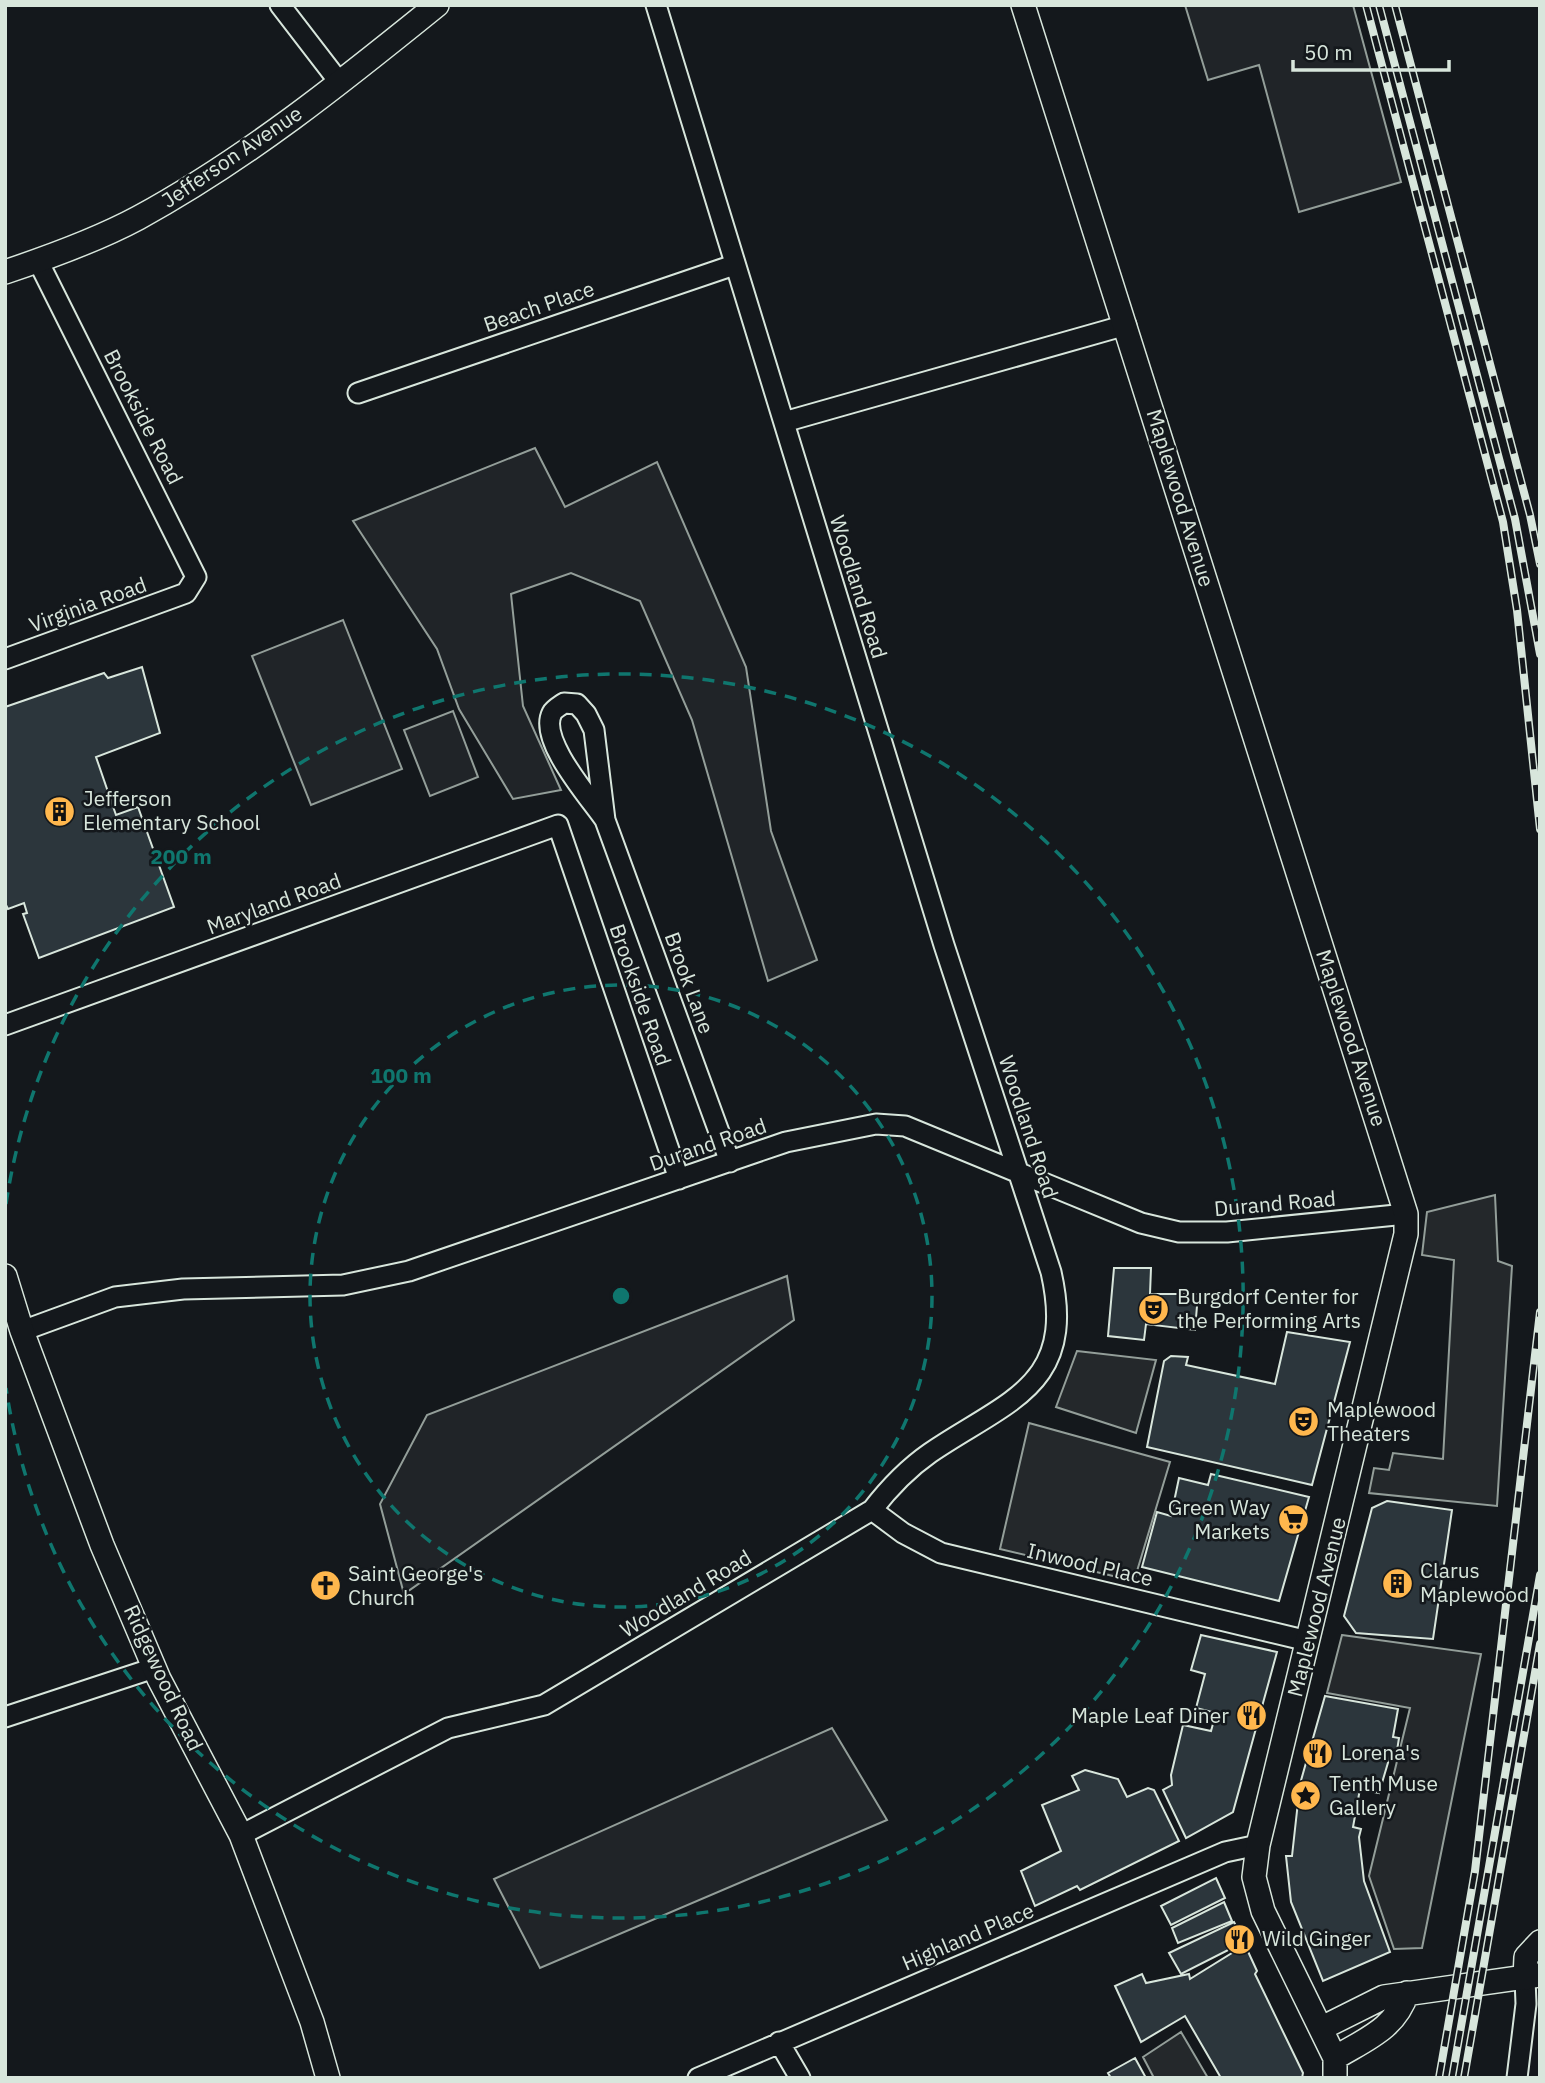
<svg xmlns="http://www.w3.org/2000/svg" width="1545" height="2083" font-family="'IBM Plex Sans',sans-serif">
	<style>
		.green { fill: #202428; stroke: #939e99; stroke-width: 2 }
		.parking { fill: #24282b; stroke: #939e99; stroke-width: 2 }
		.building { fill: #2c363c; stroke: #d8e6dc; stroke-width: 2 }
		.lines { fill: none; stroke-linecap: round; stroke-linejoin: round }
		.minor-casing { stroke: #d8e6dc; stroke-width: 23 }
		.tertiary-casing { stroke: #d8e6dc; stroke-width: 26 }
		.minor { stroke: #14181c; stroke-width: 19 }
		.tertiary { stroke: #14181c; stroke-width: 23 }
		.rail-casing { stroke: #d8e6dc; stroke-width: 8 }
		.rail { stroke: #14181c; stroke-width: 5; stroke-dasharray: 16; stroke-linecap: butt }
		.ring { fill: none; stroke: #0f766e; stroke-width: 3.5; stroke-dasharray: 12 9 }
		.labels { text-anchor: middle; stroke-width: 5; stroke-linejoin: round; paint-order: stroke }
		.street-label { font-size: 21px; fill: #d8e6dc; stroke: #14181c }
		.poi-label { font-size: 21px; fill: #d8e6dc; stroke: #14181c; text-anchor: start }
		.centre { fill: #0f766e; stroke: #14181c; stroke-width: 3.5 }
		.ring-label { font-size: 21px; text-anchor: middle; font-weight: bold; fill: #0f766e; stroke: #14181c; stroke-width: 5; stroke-linejoin: round; paint-order: stroke }
	</style>
	<rect width="100%" height="100%" fill="#14181c"/>
	<path class="green" d="M1185 5H1353L1401 182 1299 212 1259 65 1208 80Z
		M535 448 565 507 657 462 746 667 771 831 817 960 768 981 692 720 640 601 571 573 511 594 523 706 561 790 513 799 459 709 437 649 353 521Z
		M343 620 402 769 311 805 252 656Z
		M453 711 478 777 430 796 404 730Z
		M787 1276 794 1320 404 1594 380 1504 427 1415Z
		M832 1728 887 1820 540 1968 494 1879Z"/>
	<path class="parking" d="M1495 1195 1498 1261 1512 1266 1497 1506 1369 1493 1374 1468 1389 1470 1393 1453 1443 1459 1454 1260 1422 1255 1427 1212Z
		M1077 1351 1156 1360 1136 1433 1056 1407Z
		M1029 1423 1170 1462 1134 1581 1000 1549Z
		M1342 1635 1481 1654 1422 1948 1394 1949 1369 1876 1410 1708 1327 1693Z
		M1181 2032 1208 2078H1154L1143 2057Z"/>
	<path class="building" d="M142 667 160 733 96 757 116 815 138 807 174 907 39 958 23 914 27 913 24 903 8 909 5 903V707L104 673 108 678Z
		M1114 1268H1151L1150 1294H1198L1195 1330 1146 1324 1144 1340 1108 1336Z
		M1287 1332 1350 1342 1312 1485 1147 1447 1164 1361 1171 1356 1188 1357 1186 1365 1275 1384Z
		M1211 1474 1309 1497 1279 1601 1142 1567 1157 1512 1171 1516 1179 1478 1208 1485Z
		M1387 1501 1452 1510 1433 1639 1356 1633 1344 1616 1372 1508Z
		M1201 1635 1277 1652 1233 1812 1186 1838 1163 1790 1172 1785 1171 1775 1183 1725 1211 1731 1216 1713 1196 1708 1205 1674 1191 1670Z
		M1325 1696 1398 1709 1393 1737 1399 1738 1396 1757 1390 1756 1379 1793 1360 1789 1353 1827 1361 1829 1359 1837 1364 1881 1390 1952 1323 1981 1291 1902 1286 1856H1292L1300 1784Z
		M1085 1770 1118 1779 1127 1797 1148 1788 1154 1790 1179 1841 1080 1890 1077 1886 1035 1906 1021 1871 1061 1851 1042 1805 1079 1790 1072 1776Z
		M1216 1878 1225 1898 1171 1925 1161 1906Z
		M1224 1902 1232 1921 1178 1943 1172 1928Z
		M1234 1922 1244 1942 1181 1974 1169 1953Z
		M1245 1945 1257 1971 1255 1974 1303 2073 1302 2078H1221L1185 2016 1141 2042 1115 1986 1142 1974 1146 1983 1189 1974 1190 1979Z
		M1135 2058 1146 2078H1111L1108 2073Z"/>
	<g class="lines">
		<defs>
			<path id="minor" d="M280 5 340 83
				M358 393 734 265
				M784 422 1126 325
				M5 659 186 593 196 577 38 261
				M605 820C590 798 538 740 552 713 554 709 560 706 564 703L577 704 586 714 594 730 605 820 730 1162
				M5 1025 558 825 679 1179
				M22 1331 115 1297 183 1289 343 1285 409 1271 786 1142 876 1124 905 1126 1141 1223 1179 1232H1227L1406 1214
				M872 1510 903 1533 941 1553 1308 1641
				M5 1717 154 1668
				M241 1835 448 1728 544 1705 872 1510C889 1488 907 1469 930 1453 1008 1400 1077 1386 1051 1272L944 945 656 5
				M779 2042 800 2078
				M698 2078 1225 1852 1258 1845
				M1517 2078 1526 2004 1525 1978"/>
			<path id="tertiary" d="M1023 5 1406 1214V1234L1258 1845 1254 1877 1263 1911 1335 2058V2078
				M5 272C50 257 97 240 138 218 246 159 342 82 437 5
				M5 1276 22 1331 102 1545 159 1679 241 1835 312 2022 328 2078
				M1525 1978 1526 1957 1540 1942
				M1322 2028 1384 1997 1540 1975
				M1335 2058C1366 2039 1395 2029 1407 1993"/>
		</defs>
		<use href="#minor" class="minor-casing"/>
		<use href="#tertiary" class="tertiary-casing"/>
		<use href="#minor" class="minor"/>
		<use href="#tertiary" class="tertiary"/>
		<defs>
			<path id="rail" d="M1366 5 1503 522 1517 610 1540 829
				M1379 5 1515 519 1540 654
				M1395 5 1530 515 1540 564
				M1439 2078 1475 1871 1540 1312
				M1452 2078 1540 1575
				M1464 2078 1540 1644"/>
		</defs>
		<use href="#rail" class="rail-casing"/>
		<use href="#rail" class="rail"/>
	</g>
	<g class="ring">
		<circle cx="621" cy="1296" r="311"/>
		<path d="M6 1204A622 622 0 1 1 6 1388"/>
	</g>
	<defs>
		<symbol id="building-disc" viewBox="-11 -11 22 22"><circle r="9.5" fill="#ffb74d" stroke="#14181c"/><path d="M-4-6H4V6H1V3H-1V6H-4ZM-2.5-4.3h1.7v1.8h-1.7ZM.8-4.3h1.7v1.8H.8ZM-2.5-1h1.7V.8h-1.7ZM.8-1h1.7V.8H.8Z" fill="#111"/></symbol>
		<symbol id="theatre-disc" viewBox="-11 -11 22 22"><circle r="9.5" fill="#ffb74d" stroke="#14181c"/><path d="M-5-5.5Q0-4 5-5.5V0Q5 5 0 6Q-5 5-5 0ZM-3.3-2.5H-1v1.5H-3.3ZM1-2.5H3.3v1.5H1ZM-2.8 1Q0 5.5 2.8 1Z" fill="#111"/></symbol>
		<symbol id="supermarket-disc" viewBox="-11 -11 22 22"><circle r="9.5" fill="#ffb74d" stroke="#14181c"/><path d="M-6-5.5h2.5l.6 2H6L4.5 2H-2.5L-4.4-4H-6ZM-1.5 3.2a1.3 1.3 0 1 0 .1 0ZM3 3.2a1.3 1.3 0 1 0 .1 0Z" fill="#111"/></symbol>
		<symbol id="church-disc" viewBox="-11 -11 22 22"><circle r="9.5" fill="#ffb74d" stroke="#14181c"/><path d="M-1.2-6h2.4v3.5h3.3v2.4h-3.3V6h-2.4V-.1h-3.3v-2.4h3.3Z" fill="#111"/></symbol>
		<symbol id="restaurant-disc" viewBox="-11 -11 22 22"><circle r="9.5" fill="#ffb74d" stroke="#14181c"/><path d="M-5-6h1v4h1v-4h1v4h1v-4h1v5L-1.5 .5V6h-2V.5L-5-1ZM5-6V6H3V1.5H1.5Q1.5-4 5-6Z" fill="#111"/></symbol>
		<symbol id="sight-disc" viewBox="-11 -11 22 22"><circle r="9.5" fill="#ffb74d" stroke="#14181c"/><path d="M0-6L1.8-2.2L6-1.7L2.9 1.2L3.7 5.4L0 3.3L-3.7 5.4L-2.9 1.2L-6-1.7L-1.8-2.2Z" fill="#111"/></symbol>
	</defs>
	<g fill-rule="evenodd">
		<use href="#building-disc" x="42" y="794" width="35" height="35"/>
		<use href="#theatre-disc" x="1136" y="1292" width="35" height="35"/>
		<use href="#theatre-disc" x="1286" y="1404" width="35" height="35"/>
		<use href="#supermarket-disc" x="1276" y="1502" width="35" height="35"/>
		<use href="#building-disc" x="1380" y="1566" width="35" height="35"/>
		<use href="#church-disc" x="308" y="1568" width="35" height="35"/>
		<use href="#restaurant-disc" x="1234" y="1698" width="35" height="35"/>
		<use href="#restaurant-disc" x="1300" y="1736" width="35" height="35"/>
		<use href="#sight-disc" x="1288" y="1778" width="35" height="35"/>
		<use href="#restaurant-disc" x="1222" y="1922" width="35" height="35"/>
	</g>
	<g class="labels">
		<g class="street-label">
			<text transform="translate(232 157) rotate(-34)" y="7">Jefferson Avenue</text>
			<text transform="translate(539 307) rotate(-19)" y="7">Beach Place</text>
			<text transform="translate(143 417) rotate(63)" y="7">Brookside Road</text>
			<text transform="translate(1180 498) rotate(73)" y="7">Maplewood Avenue</text>
			<text transform="translate(858 587) rotate(73)" y="7">Woodland Road</text>
			<text transform="translate(88 605) rotate(-20)" y="7">Virginia Road</text>
			<text transform="translate(274 904) rotate(-20)" y="7">Maryland Road</text>
			<text transform="translate(689 983) rotate(70)" y="7">Brook Lane</text>
			<text transform="translate(640 995) rotate(71)" y="7">Brookside Road</text>
			<text transform="translate(1351 1038) rotate(72)" y="7">Maplewood Avenue</text>
			<text transform="translate(1028 1127) rotate(72)" y="7">Woodland Road</text>
			<text transform="translate(708 1145) rotate(-19)" y="7">Durand Road</text>
			<text transform="translate(1275 1204) rotate(-5)" y="7">Durand Road</text>
			<text transform="translate(1090 1565) rotate(13)" y="7">Inwood Place</text>
			<text transform="translate(686 1594) rotate(-31)" y="7">Woodland Road</text>
			<text transform="translate(1317 1607) rotate(-76)" y="7">Maplewood Avenue</text>
			<text transform="translate(163 1678) rotate(65)" y="7">Ridgewood Road</text>
			<text transform="translate(968 1937) rotate(-23)" y="7">Highland Place</text>
		</g>
		<g class="poi-label">
			<text x="83" y="806">Jefferson<tspan x="83" dy="24">Elementary School</tspan></text>
			<text x="1177" y="1304">Burgdorf Center for<tspan x="1177" dy="24">the Performing Arts</tspan></text>
			<text x="1327" y="1417">Maplewood<tspan x="1327" dy="24">Theaters</tspan></text>
			<text x="1270" y="1515" text-anchor="end">Green Way<tspan x="1270" dy="24">Markets</tspan></text>
			<text x="1420" y="1578">Clarus<tspan x="1420" dy="24">Maplewood</tspan></text>
			<text x="348" y="1581">Saint George's<tspan x="348" dy="24">Church</tspan></text>
			<text x="1229" y="1723" text-anchor="end">Maple Leaf Diner</text>
			<text x="1341" y="1760">Lorena's</text>
			<text x="1329" y="1791">Tenth Muse<tspan x="1329" dy="24">Gallery</tspan></text>
			<text x="1262" y="1946">Wild Ginger</text>
		</g>
	</g>
	<circle cx="621" cy="1296" r="10" class="centre"/>
	<g class="ring-label">
		<text x="181" y="864">200 m</text>
		<text x="401" y="1083">100 m</text>
	</g>
	<rect width="1545" height="2083" fill="none" stroke="#d8e6dc" stroke-width="14"/>
	<path d="M1293 60v10h156v-10" fill="none" stroke="#d8e6dc" stroke-width="3.5"/>
	<text x="1304" y="60" font-size="21" fill="#d8e6dc" stroke="#14181c" stroke-width="5" paint-order="stroke">50 m</text>
</svg>
